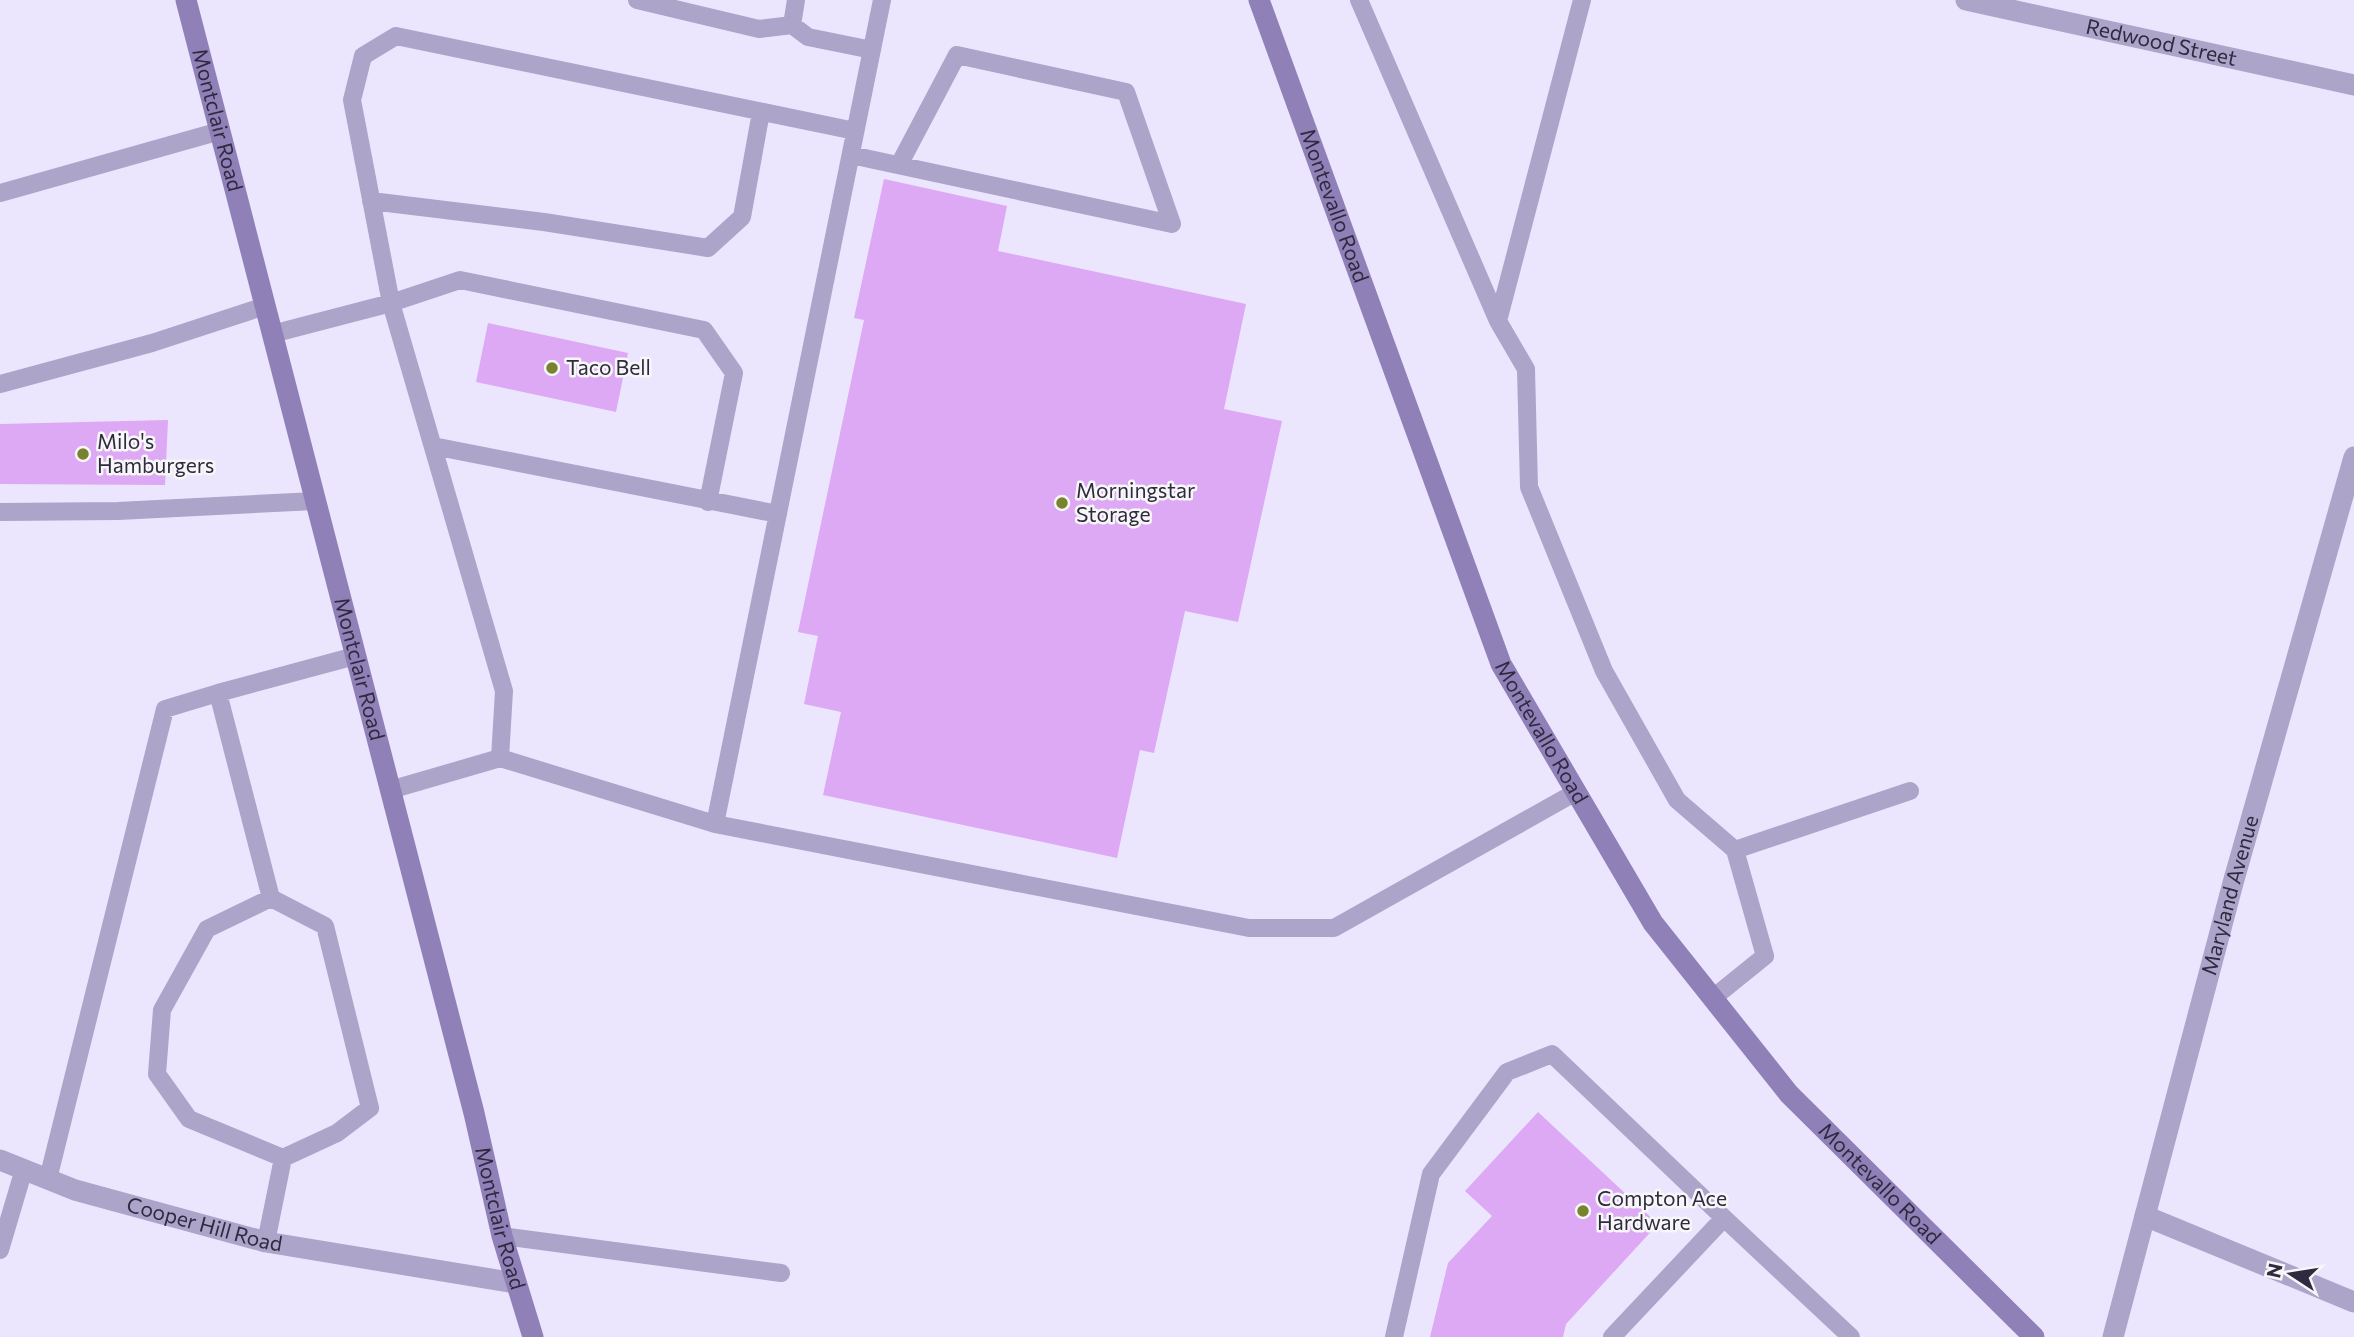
<svg xmlns="http://www.w3.org/2000/svg" width="2354" height="1337" font-family="Commissioner,sans-serif">
	<style>
		.building { fill: #dda8f4 }
		.lines { fill: none; stroke-linecap: round; stroke-linejoin: round }
		.lane { stroke: #aca4c9; stroke-width: 18 }
		.street { stroke: #aca4c9; stroke-width: 21 }
		.secondary { stroke: #8f81b8; stroke-width: 21 }
		.poi-dot { fill: #79832f; stroke: #f7f7f7; stroke-width: 2.5 }
		.labels { text-anchor: middle; stroke-width: 5; stroke-linejoin: round; paint-order: stroke }
		.street-label { font-size: 21px; fill: #2f2a3f; stroke: #f7f7f7 }
		.poi-label { font-size: 21px; fill: #2f2a3f; stroke: #f7f7f7; text-anchor: start }
	</style>
	<rect width="100%" height="100%" fill="#ebe6fd"/>
	<path class="building" d="M884 179 1007 206 998 251 1246 304 1224 409 1282 421 1238 622 1185 611 1154 753 1140 750 1117 858 823 795 841 712 804 704 818 636 798 632 864 320 854 318Z
		M488 323 628 353 616 412 476 382Z
		M168 420 165 485 0 484V424Z
		M1538 1112 1658 1224 1566 1324 1563 1337H1430L1448 1263 1492 1216 1465 1191Z"/>
	<g class="lines">
		<path class="lane" d="M637 0 759 29 792 25
			M796 0 792 25 808 37 872 50
			M882 0 715 824 1249 928H1334L1576 792
			M1359 0 1498 321
			M1582 0 1498 321 1526 369 1529 487 1604 671 1677 800 1735 850 1910 791
			M851 155 1172 224 1126 92 957 55 899 165
			M0 193 220 131
			M371 201 544 222 708 248 742 217 761 112
			M272 334 391 303 460 280 704 330 734 373 708 502
			M0 384 152 343 265 306
			M433 446 778 514
			M0 512 118 511 315 501
			M500 758 504 691 391 303 352 100 363 56 396 36 855 131
			M390 790 500 758 715 824
			M271 898 207 929 162 1010 157 1074 189 1119 283 1158 337 1133 370 1108 325 926 271 898 218 693 355 656
			M1713 998 1765 956 1735 850
			M48 1179 165 709 218 693
			M502 1236 781 1273
			M266 1242 283 1158
			M0 1250 24 1169
			M1394 1337 1431 1174 1507 1072 1552 1054 1724 1218
			M1612 1337 1724 1218 1851 1337"/>
		<g class="street">
			<path id="s1" d="M1966 0 2354 85"/>
			<path id="s2" d="M0 1160 75 1190 266 1242 515 1283"/>
			<path d="M2145 1216 2354 1302"/>
			<path id="s3" d="M2113 1337 2233 883 2354 457"/>
		</g>
		<g class="secondary">
			<path id="s4" d="M186 0 474 1113 502 1236 533 1337"/>
			<path id="s5" d="M1259 0 1501 664 1653 923 1789 1094 2034 1337"/>
		</g>
	</g>
	<g class="poi-dot">
		<circle cx="552" cy="368" r="7"/>
		<circle cx="83" cy="454" r="7"/>
		<circle cx="1062" cy="503" r="7"/>
		<circle cx="1583" cy="1211" r="7"/>
	</g>
	<g class="labels">
		<g class="street-label">
			<text dy="7" stroke="none"><textPath href="#s1" startOffset="200">Redwood Street</textPath></text>
			<text dy="7" stroke="none"><textPath href="#s4" startOffset="124">Montclair Road</textPath></text>
			<text dy="7" stroke="none"><textPath href="#s5" startOffset="219">Montevallo Road</textPath></text>
			<text dy="7" stroke="none"><textPath href="#s4" startOffset="691">Montclair Road</textPath></text>
			<text dy="7" stroke="none"><textPath href="#s5" startOffset="786">Montevallo Road</textPath></text>
			<text dy="7" stroke="none"><textPath href="#s3" startOffset="457">Maryland Avenue</textPath></text>
			<text dy="7" stroke="none"><textPath href="#s5" startOffset="1353">Montevallo Road</textPath></text>
			<text dy="7" stroke="none"><textPath href="#s4" startOffset="1258">Montclair Road</textPath></text>
			<text dy="7" stroke="none"><textPath href="#s2" startOffset="215">Cooper Hill Road</textPath></text>
		</g>
		<g class="poi-label">
			<text x="566" y="375">Taco Bell</text>
			<text x="97" y="449">Milo's<tspan x="97" dy="24">Hamburgers</tspan></text>
			<text x="1076" y="498">Morningstar<tspan x="1076" dy="24">Storage</tspan></text>
			<text x="1597" y="1206">Compton Ace<tspan x="1597" dy="24">Hardware</tspan></text>
		</g>
	</g>
	<g transform="translate(2291 1274) rotate(282)" stroke="#f7f7f7" stroke-width="5" paint-order="stroke">
	<path d="M0-5L12 26L0 18L-12 26Z" fill="#2f2a3f"/>
	<text y="-10" font-size="19" font-weight="bold" text-anchor="middle" fill="#2f2a3f">N</text>
	</g>
</svg>
